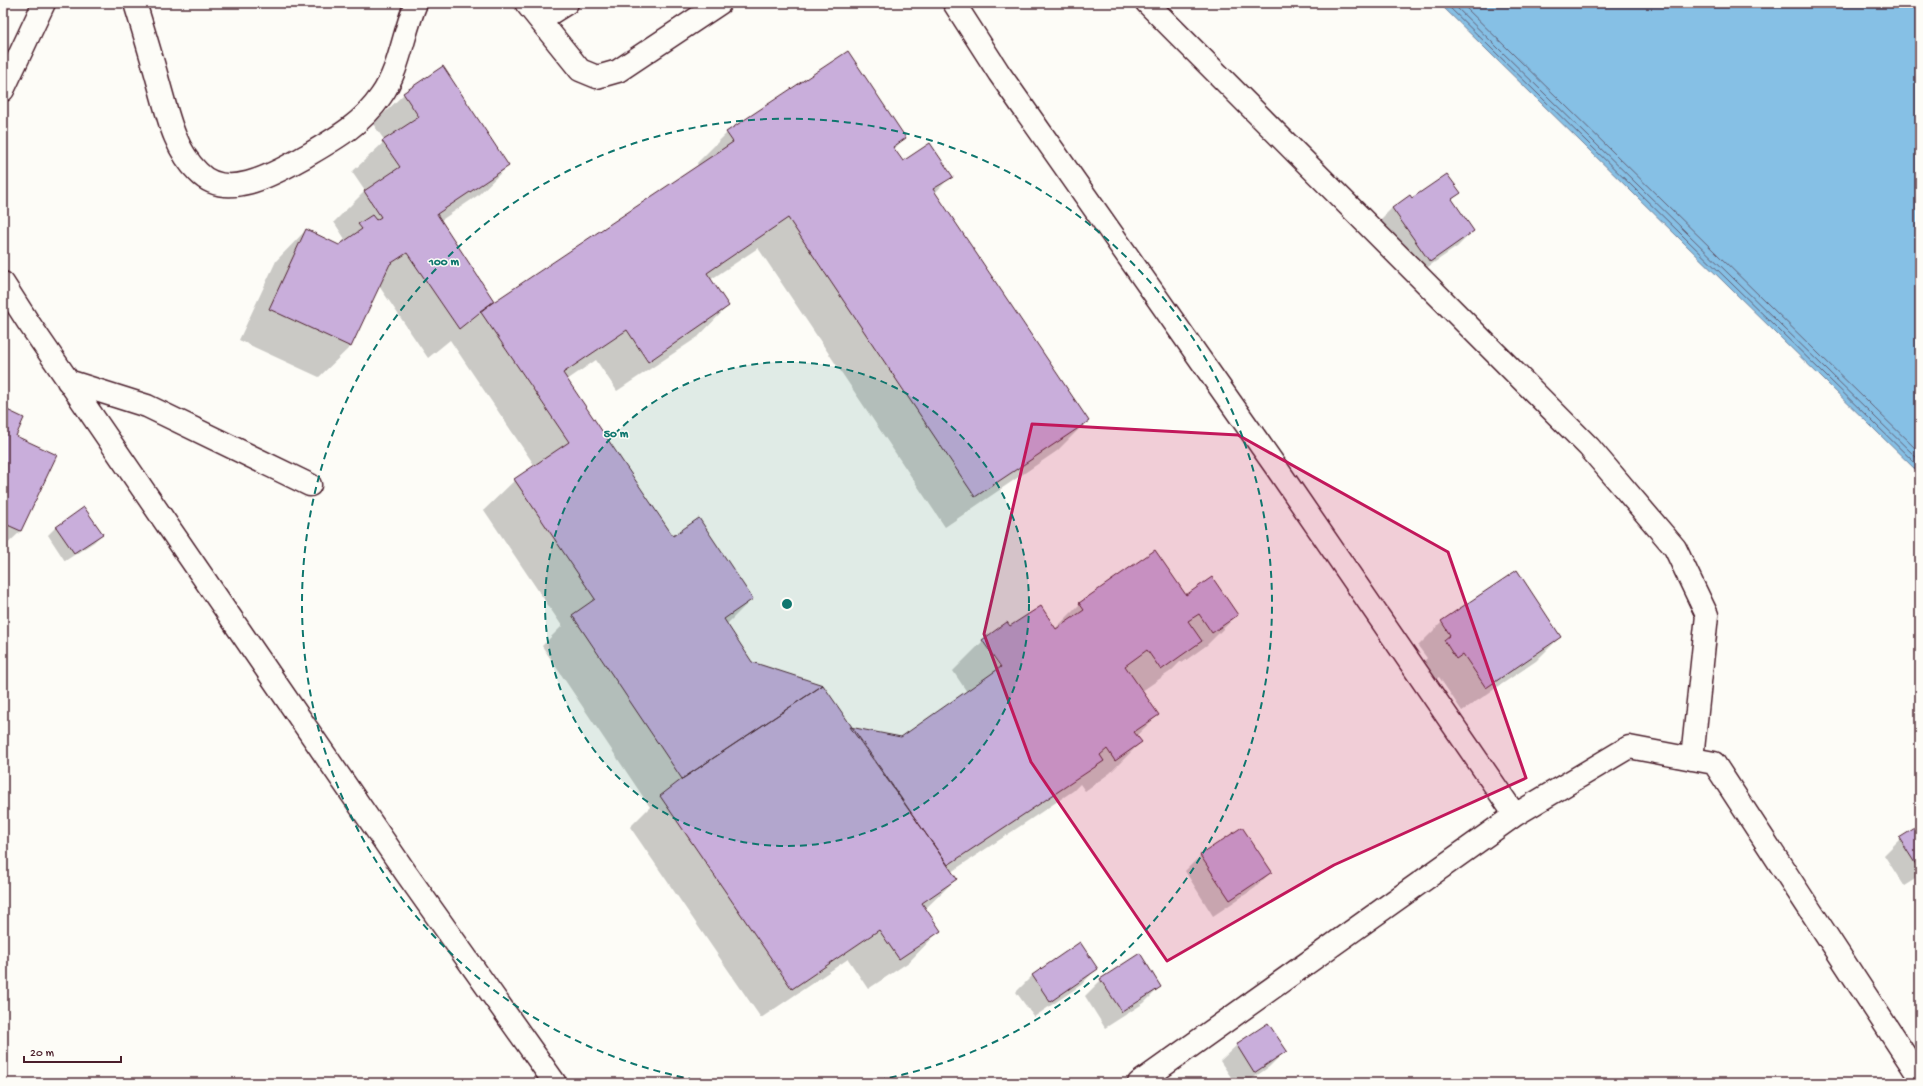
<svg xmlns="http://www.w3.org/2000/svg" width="1923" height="1086" font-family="'Gochi Hand',sans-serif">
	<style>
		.water { fill: #86c0e5; stroke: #6e809b }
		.shadow { fill: #0003; fill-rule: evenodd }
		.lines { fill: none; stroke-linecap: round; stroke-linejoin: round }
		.shore { stroke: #625f75; stroke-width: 1 }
		.building { fill: #c9aedb; stroke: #4a1f2b }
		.minor-casing { stroke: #4a1f2b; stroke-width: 25 }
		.minor { stroke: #fdfcf7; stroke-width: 22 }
		.marked { fill: #c2185b; fill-opacity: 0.2; stroke: #c2185b; stroke-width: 3; stroke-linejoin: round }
		.ring { fill: none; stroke: #0f766e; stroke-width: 2; stroke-dasharray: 7 5 }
		.centre { fill: #0f766e; stroke: #fdfcf7; stroke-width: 2 }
		.ring-label { font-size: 12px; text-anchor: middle; font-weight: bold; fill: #0f766e; stroke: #fdfcf7; stroke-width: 3; stroke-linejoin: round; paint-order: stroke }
	</style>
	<rect width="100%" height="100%" fill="#fdfcf7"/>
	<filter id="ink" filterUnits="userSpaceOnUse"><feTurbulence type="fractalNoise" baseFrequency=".025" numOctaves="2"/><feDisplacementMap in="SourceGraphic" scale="8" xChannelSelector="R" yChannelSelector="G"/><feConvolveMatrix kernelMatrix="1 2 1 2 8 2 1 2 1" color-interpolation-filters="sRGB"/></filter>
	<g filter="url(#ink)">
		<path class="water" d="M1439 3H1920V474Z"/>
		<path class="shadow" d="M404 94 508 166 477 196 440 221 494 303 698 166 697 163 727 133 905 138 894 149 903 163 951 176 935 193 1087 421 1057 451 945 527 758 248 710 280 728 306 698 337 617 391 596 360 567 380 673 537 752 599 726 625 751 662 850 728 901 738 967 692 953 671 983 641 1010 628 1055 629 1080 604 1155 551 1186 596 1237 615 1207 645 1182 663 1181 661 1171 671 1142 691 1158 715 1136 736 1141 742 1110 773 1085 791 1080 784 1073 791 951 872 956 879 925 909 939 931 909 962 868 989 848 959 761 1018 630 827 650 807 542 646 562 626 484 510 515 480 535 466 450 340 428 358 379 286 350 347 319 377 239 340 276 261 306 230 338 246 345 239 334 222 365 191 352 172 385 141 373 124ZM990 649 1005 670 1003 672 988 650Z
			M1459 193 1451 201 1473 231 1457 247 1413 277 1376 224 1392 208 1410 196 1412 200Z
			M3 410 14 437 21 531 3 548Z
			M84 508 102 534 94 542 65 561 48 535 56 527Z
			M1442 622 1560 637 1536 661 1462 711 1439 677 1432 682 1421 664 1427 658 1418 646Z
			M1920 826V876L1904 886 1884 855 1900 839Z
			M1201 855 1271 872 1255 888 1213 916 1185 871Z
			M1080 943 1097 968 1081 985 1034 1017 1016 992 1032 976Z
			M1101 980 1160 987 1144 1003 1105 1028 1085 996Z
			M1268 1024 1285 1051 1269 1067 1246 1083H1235L1220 1061 1237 1045Z"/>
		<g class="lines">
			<path class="shore" d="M1445 3 1920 468
				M1452 3 1920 461
				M1461 3 1920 453"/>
		</g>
		<path class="building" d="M848 51 906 138 893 147 903 161 930 143 953 177 933 189 1089 421 975 497 788 218 707 273 729 306 648 362 627 330 563 373 673 536 699 518 753 599 724 619 752 662 823 685 682 779 572 615 595 599 514 479 569 442 480 311 733 142 726 132Z
			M443 66 509 166 437 214 494 301 459 329 407 253 390 264 351 347 269 309 306 229 339 245 362 229 358 224 372 215 376 220 381 217 364 191 400 167 382 141 419 117 403 93Z
			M1447 174 1461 193 1452 199 1474 231 1430 262 1392 208 1410 195 1412 198Z
			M3 408 24 418 16 436 57 455 21 531 3 523Z
			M84 507 103 534 74 553 56 527Z
			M1155 550 1186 595 1212 577 1238 615 1212 633 1199 614 1188 621 1202 641 1161 670 1147 650 1125 666 1159 715 1134 732 1142 742 1115 761 1107 749 1100 755 1104 761 948 865 850 727 901 737 1001 667 982 640 1007 622 1010 626 1041 606 1056 629 1084 610 1079 603Z
			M1517 570 1561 637 1486 688 1463 654 1456 659 1444 640 1450 635 1441 621Z
			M823 685 957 879 922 903 941 931 899 959 879 930 792 989 660 796 682 779Z
			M1920 825V871L1899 838Z
			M1242 827 1272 872 1230 900 1200 855Z
			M1080 942 1098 969 1050 1002 1032 975Z
			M1140 953 1161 987 1122 1012 1100 979Z
			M1268 1023 1287 1051 1254 1073 1236 1044Z"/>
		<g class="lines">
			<defs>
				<path id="minor" d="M135 3C143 29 151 55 158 81 167 112 174 149 198 172 227 203 277 172 306 156 335 139 362 124 381 96 400 69 403 33 416 3
					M526 3 580 70 597 77 618 71 720 3
					M954 3 999 73 1278 470 1515 815
					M1147 3 1589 447 1675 548 1707 615 1692 759
					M540 20 567 3
					M3 90 44 3
					M3 283 28 322 406 873 555 1083
					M68 381 147 406 310 485
					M1139 1083 1515 815 1629 747 1714 763 1920 1078"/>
			</defs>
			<use href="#minor" class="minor-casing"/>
			<use href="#minor" class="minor"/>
		</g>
	</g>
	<path class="marked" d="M1032 424 1238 435 1448 552 1526 778 1334 865 1167 961 1031 762 984 634Z"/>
	<circle cx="787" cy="604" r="242" fill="#0f766e" fill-opacity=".12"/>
	<g class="ring">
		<circle cx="787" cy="604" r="242"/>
		<path d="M707 1082A485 485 0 1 1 867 1082"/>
	</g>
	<circle cx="787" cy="604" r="6" class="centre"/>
	<g class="ring-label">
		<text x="444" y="265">100 m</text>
		<text x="616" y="437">50 m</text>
	</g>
	<rect width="1923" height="1086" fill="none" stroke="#fdfcf7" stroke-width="16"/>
	<rect x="8" y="8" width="1907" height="1070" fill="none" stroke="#4a1f2b" stroke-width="1.5" filter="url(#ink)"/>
	<path d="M24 1056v6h97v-6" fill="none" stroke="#4a1f2b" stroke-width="2"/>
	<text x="30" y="1056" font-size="12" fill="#4a1f2b" stroke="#fdfcf7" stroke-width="3" paint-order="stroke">20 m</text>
</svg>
